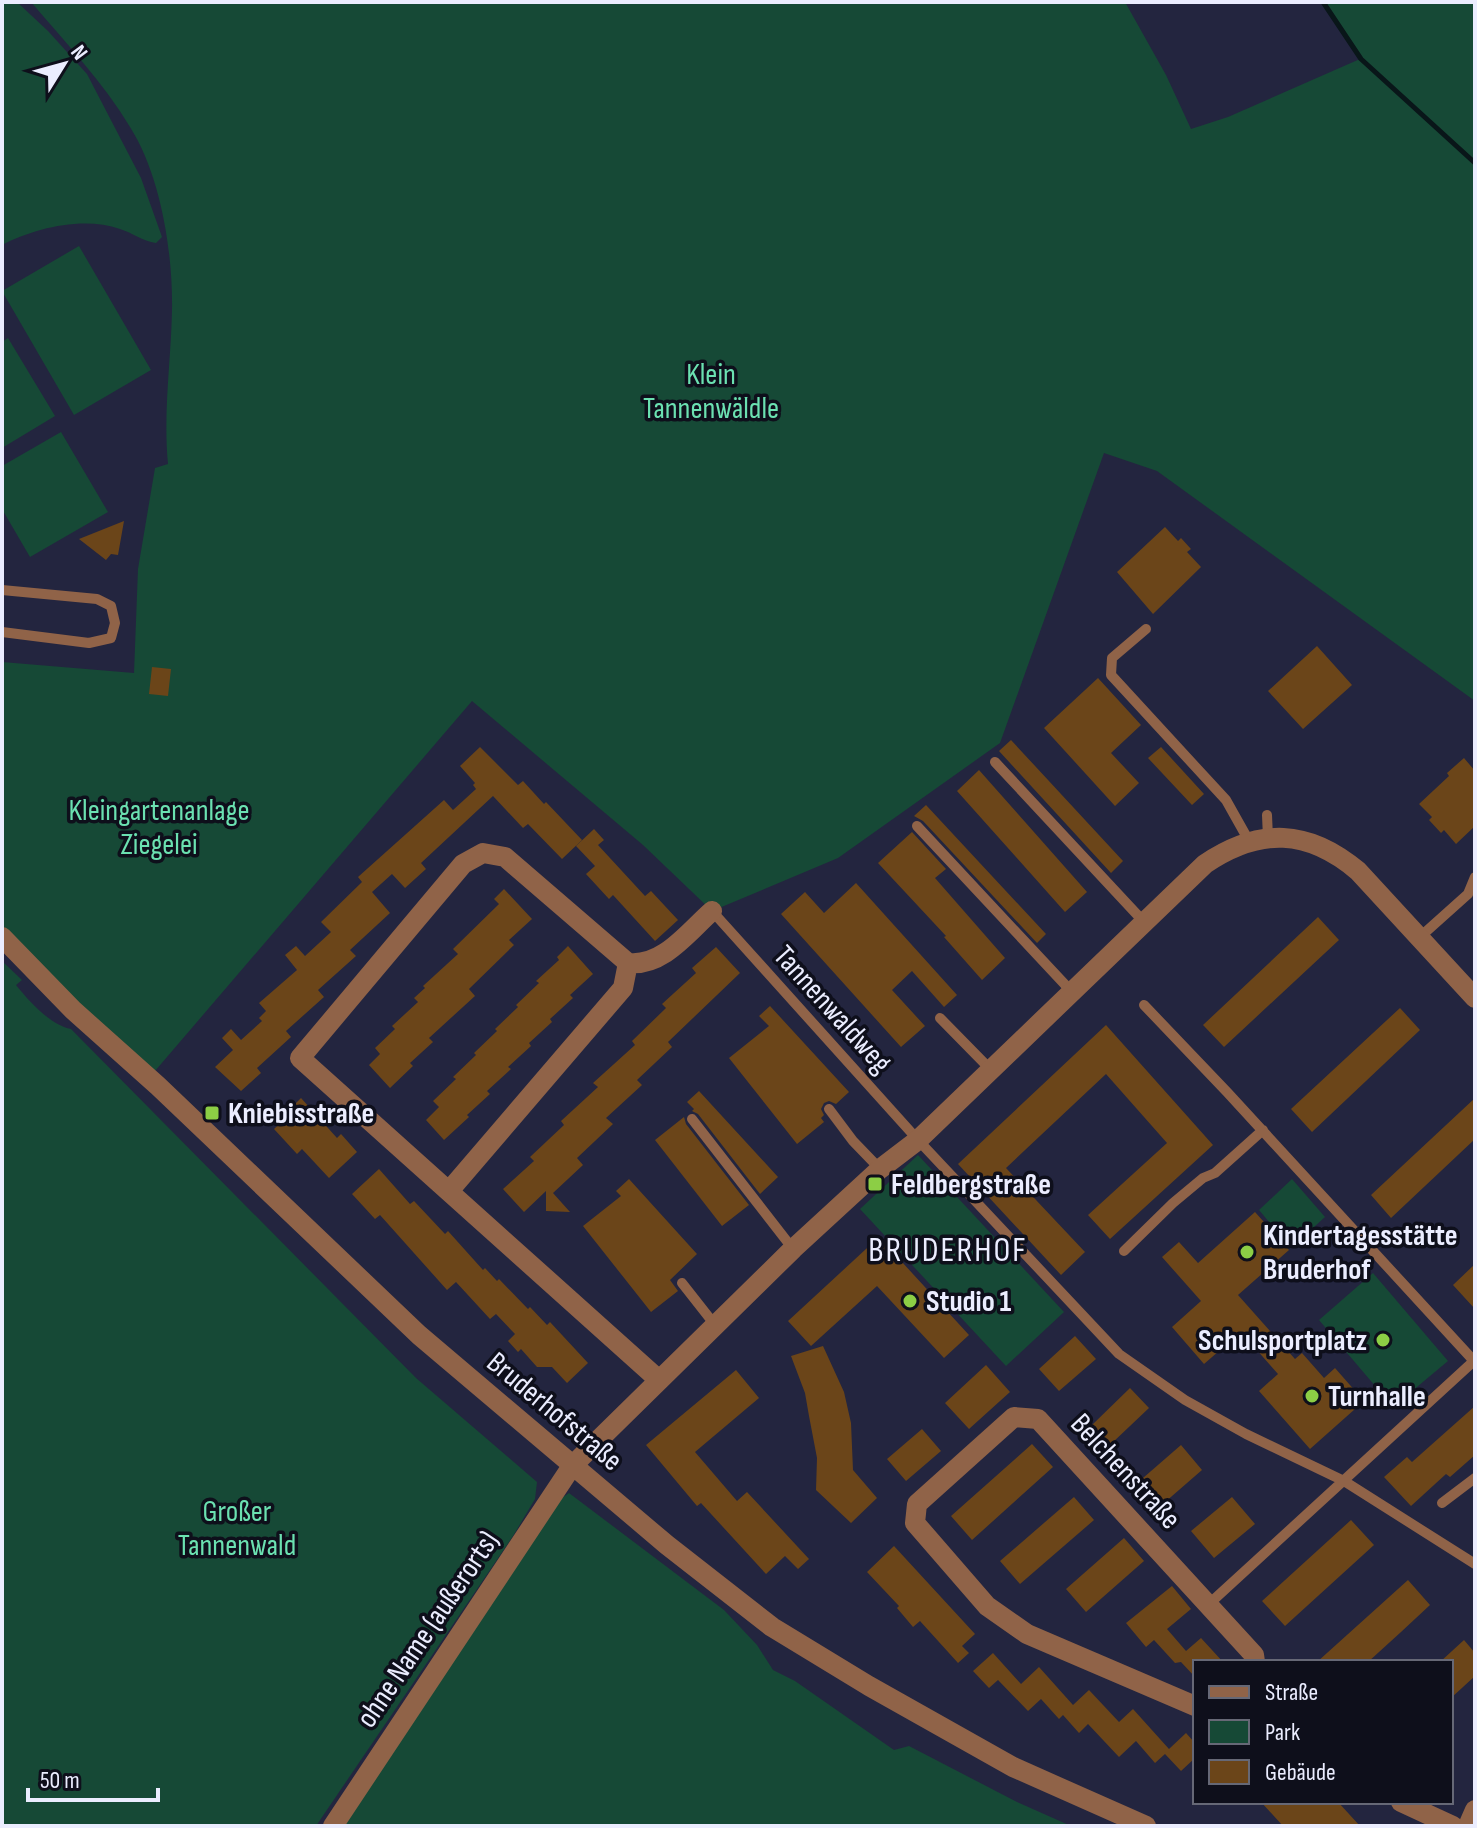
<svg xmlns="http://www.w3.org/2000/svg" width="1477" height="1828" font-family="'Sofia Sans Condensed',sans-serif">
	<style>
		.green { fill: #164936 }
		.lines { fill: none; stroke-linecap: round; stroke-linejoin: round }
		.stream { stroke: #091619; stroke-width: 5 }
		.building { fill: #6b4519 }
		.lane { stroke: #906348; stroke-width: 10 }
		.street { stroke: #906348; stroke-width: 20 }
		.poi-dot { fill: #8cce45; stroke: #0e0f1b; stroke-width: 3 }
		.labels { text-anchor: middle; stroke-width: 7; stroke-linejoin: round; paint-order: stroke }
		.park-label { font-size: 30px; fill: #6be1b1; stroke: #0e0f1b }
		.street-label { font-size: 30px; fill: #ebedff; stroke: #0e0f1b }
		.poi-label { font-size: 30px; font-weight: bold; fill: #ebedff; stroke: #0e0f1b; text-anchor: start }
		.quarter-label { font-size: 34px; letter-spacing: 2px; fill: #ebedff; stroke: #0e0f1b }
	</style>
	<rect width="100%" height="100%" fill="#23253f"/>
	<path class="green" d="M2 2H17L48 31 87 74 141 178 162 237 156 243C142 241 133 233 120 229 83 216 35 228 2 245Z
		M31 2H1125L1166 75 1191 129 1228 117 1360 59 1323 2H1475V701L1157 471 1104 453 1000 743 838 858 712 911 643 845 472 701 149 1078 2 937V662L134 673 138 569 155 468 168 464C163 412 171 362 172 310 173 253 161 176 130 127 103 82 65 42 31 2Z
		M79 246 151 370 74 415 2 291Z
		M8 338 55 416 2 448V342Z
		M61 432 108 512 30 557 2 509V466Z
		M2 961 22 980 16 985C29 1001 50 1025 71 1029L416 1378 537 1482 535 1499 513 1536 316 1826H2Z
		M918 1155 1064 1312 1006 1366 860 1209Z
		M1292 1179 1325 1217 1291 1248 1259 1210Z
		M1373 1273 1448 1361 1393 1407 1319 1320Z
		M569 1493 724 1610 757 1645 773 1670 795 1681 894 1750 909 1746 1017 1802 1071 1826H343L559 1500Z"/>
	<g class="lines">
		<path class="stream" d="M1323 2 1361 59 1475 163"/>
	</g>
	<path class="building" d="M124 521 118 555 111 554 106 560 79 539Z
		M1165 527 1178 541 1181 538 1191 549 1187 552 1201 567 1153 614 1117 572Z
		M1317 646 1352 685 1303 729 1268 691Z
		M152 667 171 669 168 696 149 694Z
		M1098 678 1141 725 1111 753 1139 783 1115 806 1044 728Z
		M1011 740 1123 861 1111 873 999 751Z
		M480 747 518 785 523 781 544 804 546 802 582 840 562 859 528 824 523 828 493 796 421 863 426 869 405 888 392 874 372 892 390 913 350 950 356 956 318 990 324 997 286 1031 291 1037 257 1068 261 1073 241 1091 215 1067 233 1050 222 1038 231 1029 241 1040 262 1021 259 1018 266 1011 259 1003 297 970 285 955 296 946 305 956 331 932 321 922 362 882 358 877 444 800 453 810 476 789 473 785 475 783 460 766Z
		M1161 747 1204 794 1192 805 1148 758Z
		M1464 758 1475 771V826L1456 844 1444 830 1441 833 1429 820 1432 817 1419 804 1449 776 1447 773Z
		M979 770 1087 892 1065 912 957 791Z
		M926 805 1046 934 1037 943 923 821 914 816Z
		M594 829 604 840 598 845 645 896 651 891 678 920 655 941 613 895 609 899 586 874 595 866 576 846Z
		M912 832 946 869 935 878 1005 958 982 980 944 937 946 936 878 863Z
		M856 883 957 995 944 1007 912 971 892 990 925 1026 901 1047 781 914 805 892 824 913Z
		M504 889 532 919 509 940 514 945 469 989 475 996 429 1038 433 1042 410 1063 413 1066 390 1088 369 1065 380 1054 375 1048 395 1029 392 1026 418 1002 414 998 425 988 423 986 458 954 453 949 499 904 494 899Z
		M1318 917 1339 940 1224 1047 1203 1025Z
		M568 946 593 974 570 995 573 998 550 1019 552 1022 529 1043 531 1046 508 1067 511 1069 487 1091 490 1094 467 1115 469 1117 444 1140 426 1120 439 1107 433 1101 456 1079 453 1077 476 1055 474 1053 497 1031 495 1029 518 1007 516 1005 539 983 536 981 559 960 557 957Z
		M716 947 740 973 668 1042 672 1047 637 1080 642 1085 606 1118 613 1124 577 1158 583 1165 553 1193 570 1212 546 1211V1191L524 1212 503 1189 534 1161 530 1157 564 1125 561 1121 598 1087 593 1083 635 1045 632 1041 666 1008 662 1004 696 973 692 968Z
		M770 1006 849 1092 836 1104 829 1101 824 1103 821 1109 824 1115 821 1118 824 1122 797 1144 729 1058 769 1026 759 1016Z
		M1400 1008 1420 1030 1312 1132 1291 1109Z
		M1106 1025 1213 1145 1110 1239 1088 1215 1167 1143 1106 1074 1006 1168 1085 1252 1061 1275 958 1164Z
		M699 1091 778 1177 760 1194 698 1114 692 1111 694 1109 687 1102Z
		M301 1098 337 1138 341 1134 357 1152 329 1178 302 1149 297 1154 274 1129 294 1110 292 1107Z
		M1475 1098V1139L1391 1218 1371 1195Z
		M684 1117 686 1124 749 1205 722 1226 655 1140Z
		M379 1169 410 1204 414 1201 445 1234 448 1231 483 1270 485 1268 497 1281 499 1279 528 1309 530 1307 547 1325 550 1322 588 1363 567 1383 552 1367H537L521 1349 518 1352 508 1341 515 1334 496 1314 490 1319 456 1282 447 1290 380 1215 375 1219 352 1194Z
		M629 1179 697 1254 670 1280 678 1291 651 1312 583 1226 621 1196 616 1191Z
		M1255 1212 1289 1250 1238 1295 1295 1359 1302 1353 1324 1378 1335 1368 1364 1401 1310 1449 1259 1391 1278 1374 1241 1332 1204 1364 1172 1327 1201 1301 1162 1257 1179 1242 1198 1263Z
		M879 1237 969 1335 944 1358 877 1286 811 1346 788 1321Z
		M1475 1264V1309L1453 1285Z
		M1075 1336 1096 1359 1059 1391 1039 1369Z
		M823 1346 844 1392 851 1423 853 1470 877 1498 851 1523 816 1490 817 1458 809 1416 805 1393 791 1356Z
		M986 1365 1010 1392 969 1429 945 1403Z
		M736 1370 759 1398 695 1452 737 1501 747 1492 809 1559 798 1569 785 1556 766 1574 701 1503 697 1506 646 1445Z
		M1130 1388 1149 1408 1111 1444 1092 1425Z
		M1475 1406V1455L1450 1477 1446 1474 1411 1506 1384 1477 1407 1457 1412 1462Z
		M922 1429 941 1451 906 1481 887 1459Z
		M1032 1444 1053 1467 972 1540 951 1516Z
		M1181 1445 1202 1470 1164 1503 1143 1478Z
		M1074 1497 1094 1520 1020 1584 1000 1561Z
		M1232 1497 1255 1524 1214 1558 1191 1531Z
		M1351 1520 1374 1545 1285 1626 1262 1601Z
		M1124 1538 1144 1561 1086 1612 1066 1589Z
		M894 1546 975 1634 962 1646 969 1653 958 1663 920 1621 913 1627 897 1608 899 1606 867 1572Z
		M1408 1580 1430 1605 1401 1632 1368 1662H1317Z
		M1172 1586 1191 1609 1167 1629 1186 1651 1201 1638 1223 1662H1195V1677L1181 1662 1175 1663 1154 1640 1146 1647 1126 1623Z
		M1464 1640 1475 1653V1676L1451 1698V1662H1440Z
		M993 1653 1021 1684 1039 1667 1073 1705 1089 1690 1119 1722 1133 1709 1169 1749 1186 1733 1195 1743V1758L1181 1771 1165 1754 1155 1763 1136 1741 1119 1757 1088 1724 1079 1733 1063 1715 1059 1719 1041 1699 1028 1711 998 1680 989 1688 973 1671Z
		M1261 1802H1338L1360 1826H1283Z"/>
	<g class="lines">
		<path class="lane" d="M2 590 97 599 111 606 115 623 111 638 89 643 2 632
			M1146 629 1112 658 1111 675 1226 800 1249 841
			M995 762 1144 922
			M1267 815 1268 838
			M917 826 1071 991
			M712 911 918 1140 1119 1354 1185 1400 1246 1434 1344 1481 1475 1564
			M1420 937 1468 894 1475 877
			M1144 1005 1227 1092 1474 1361
			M940 1018 991 1070
			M829 1109 853 1141 880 1169
			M692 1119 793 1249
			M1124 1251 1173 1203 1203 1178 1215 1173 1263 1130
			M682 1283 715 1325
			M1442 1503 1475 1478
			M1209 1604 1475 1360"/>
		<path class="street" d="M2 937 73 1010 158 1086 419 1335 667 1545 772 1627 869 1686 1013 1767 1146 1826
			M449 1191 623 988 628 963
			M659 1380 300 1058 463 864 483 853 505 857 628 963C663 967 688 932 712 911
			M1195 1706 1027 1634 987 1606 915 1523 917 1504 1014 1417 1038 1419 1254 1655 1255 1662
			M1401 1802 1453 1826
			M333 1826 572 1466 793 1249 880 1169 918 1140 1205 864C1260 827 1308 829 1358 871L1475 998
			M1468 1826 1475 1810"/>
	</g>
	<g class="poi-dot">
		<rect x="204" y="1105" width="16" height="16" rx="4"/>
		<rect x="867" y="1176" width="16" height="16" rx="4"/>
		<circle cx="1247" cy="1252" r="8"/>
		<circle cx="910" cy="1301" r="8"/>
		<circle cx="1383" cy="1340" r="8"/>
		<circle cx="1312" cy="1396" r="8"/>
	</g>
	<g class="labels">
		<g class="park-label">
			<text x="711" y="384">Klein<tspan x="711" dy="34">Tannenwäldle</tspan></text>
			<text x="159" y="820">Kleingartenanlage<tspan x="159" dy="34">Ziegelei</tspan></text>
			<text x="237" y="1521">Großer<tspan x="237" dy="34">Tannenwald</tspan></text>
		</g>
		<g class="street-label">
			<text transform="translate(833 1009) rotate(48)" y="10">Tannenwaldweg</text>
			<text transform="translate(555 1411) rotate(40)" y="10">Bruderhofstraße</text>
			<text transform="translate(1126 1471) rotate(47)" y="10">Belchenstraße</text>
			<text transform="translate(427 1629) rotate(-56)" y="10">ohne Name (außerorts)</text>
		</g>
		<g class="poi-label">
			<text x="228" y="1123">Kniebisstraße</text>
			<text x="891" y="1194">Feldbergstraße</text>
			<text x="1263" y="1245">Kindertagesstätte<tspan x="1263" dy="34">Bruderhof</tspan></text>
			<text x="926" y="1311">Studio 1</text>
			<text x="1367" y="1350" text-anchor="end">Schulsportplatz</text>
			<text x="1328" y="1406">Turnhalle</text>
		</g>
		<g class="quarter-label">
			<text x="948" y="1261">BRUDERHOF</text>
		</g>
	</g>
	<rect width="1477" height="1828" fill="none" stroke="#ebedff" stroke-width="8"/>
	<rect x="1193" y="1660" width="260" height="144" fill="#0e0f1b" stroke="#666876" stroke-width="2"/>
	<rect x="1209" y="1686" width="40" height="12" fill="#906348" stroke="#666876" stroke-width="2"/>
	<text x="1265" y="1700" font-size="24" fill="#ebedff">Straße</text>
	<rect x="1209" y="1720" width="40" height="24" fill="#164936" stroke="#666876" stroke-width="2"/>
	<text x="1265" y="1740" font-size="24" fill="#ebedff">Park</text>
	<rect x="1209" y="1760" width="40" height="24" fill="#6b4519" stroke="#666876" stroke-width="2"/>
	<text x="1265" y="1780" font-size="24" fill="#ebedff">Gebäude</text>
	<g transform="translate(64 64) rotate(53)" stroke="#0e0f1b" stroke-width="6" paint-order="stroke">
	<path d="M0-6L14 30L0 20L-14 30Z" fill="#ebedff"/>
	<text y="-12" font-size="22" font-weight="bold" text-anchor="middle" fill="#ebedff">N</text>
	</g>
	<path d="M28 1788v12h130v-12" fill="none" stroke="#ebedff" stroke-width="4"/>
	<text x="40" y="1788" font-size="24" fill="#ebedff" stroke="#0e0f1b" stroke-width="6" paint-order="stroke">50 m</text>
</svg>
